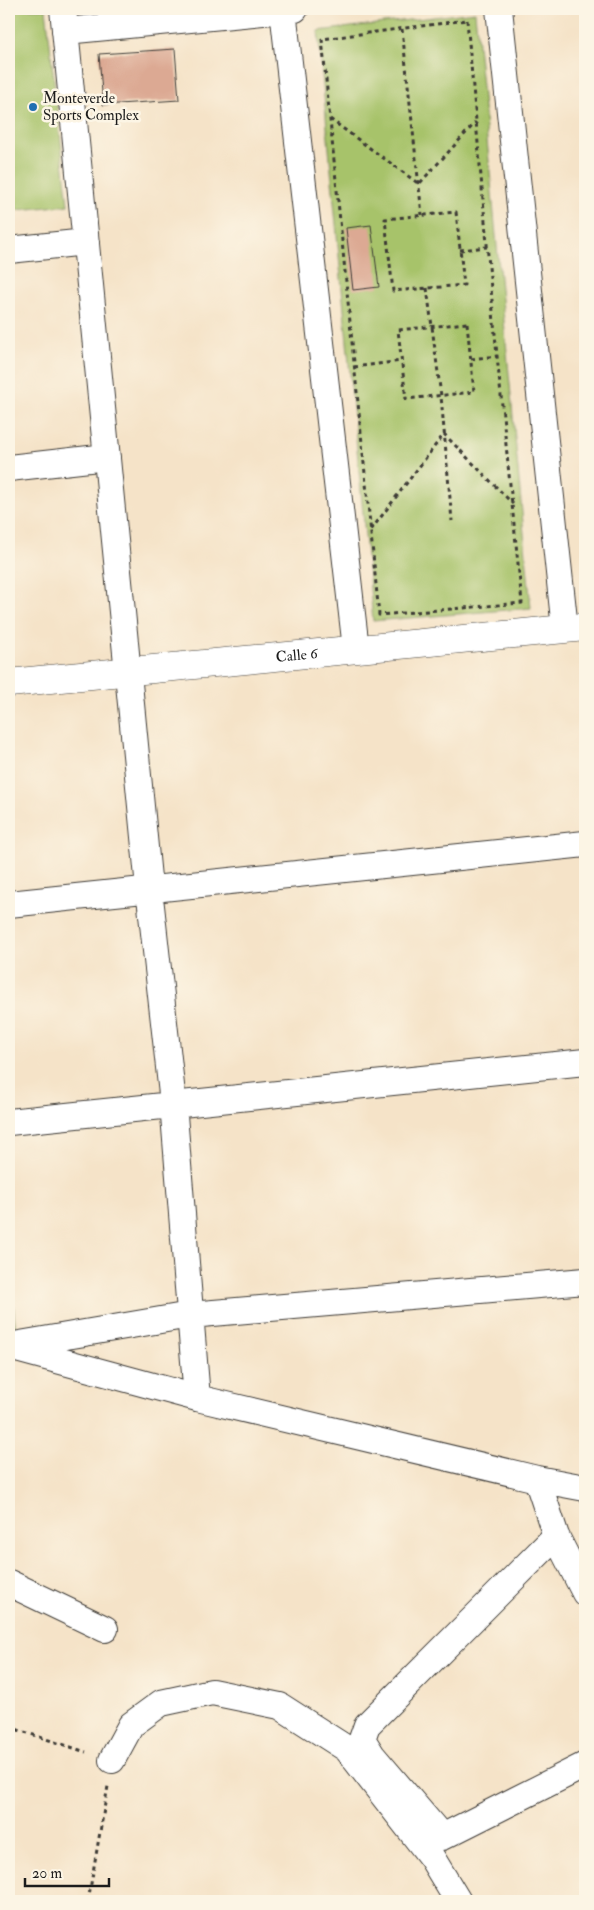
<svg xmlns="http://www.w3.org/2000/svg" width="594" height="1910" font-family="'IM FELL Double Pica',serif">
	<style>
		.green { fill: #a7c36b; stroke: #627044 }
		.building { fill: #dca993 }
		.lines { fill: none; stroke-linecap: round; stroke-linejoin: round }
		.minor-casing { stroke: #3d3a36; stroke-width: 28 }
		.tertiary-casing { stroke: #3d3a36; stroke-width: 29 }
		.path { stroke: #3d3a36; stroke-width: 3; stroke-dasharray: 4 4; stroke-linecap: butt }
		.minor { stroke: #fff; stroke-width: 26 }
		.tertiary { stroke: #fff; stroke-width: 28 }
		.poi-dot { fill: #1f6fb2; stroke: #fcf5e5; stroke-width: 2 }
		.labels { text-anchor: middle; stroke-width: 5; stroke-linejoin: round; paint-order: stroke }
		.poi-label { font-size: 15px; fill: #1c1c1c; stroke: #fcf5e5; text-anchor: start }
		.street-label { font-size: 15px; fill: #1c1c1c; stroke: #fcf5e5 }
	</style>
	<rect width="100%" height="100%" fill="#fcf5e5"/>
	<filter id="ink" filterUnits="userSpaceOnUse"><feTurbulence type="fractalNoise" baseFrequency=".02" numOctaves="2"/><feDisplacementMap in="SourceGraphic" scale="10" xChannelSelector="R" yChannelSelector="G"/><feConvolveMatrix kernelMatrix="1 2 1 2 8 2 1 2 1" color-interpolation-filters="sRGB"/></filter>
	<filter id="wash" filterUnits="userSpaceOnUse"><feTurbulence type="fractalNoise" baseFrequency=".0096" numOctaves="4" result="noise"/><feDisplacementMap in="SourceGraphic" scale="20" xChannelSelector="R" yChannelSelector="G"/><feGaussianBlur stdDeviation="1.12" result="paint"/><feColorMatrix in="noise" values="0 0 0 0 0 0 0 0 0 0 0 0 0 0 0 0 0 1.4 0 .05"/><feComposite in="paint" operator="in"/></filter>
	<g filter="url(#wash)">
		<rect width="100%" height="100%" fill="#f5e3c8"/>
		<path class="green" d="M9 9H46L68 205 9 211Z
			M475 12 531 608 373 621 318 31Z
			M9 1260 16 1332 9 1333Z"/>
		<g id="blocks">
			<path class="building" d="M175 49 179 100 103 105 99 54Z
				M371 225 379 287 353 290 346 228Z"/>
		</g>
	</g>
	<g filter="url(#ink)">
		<use href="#blocks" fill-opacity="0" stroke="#3d3a36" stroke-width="1"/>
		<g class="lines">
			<defs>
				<path id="minor" d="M63 9 149 888 173 1103 197 1398
					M499 9 565 629
					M283 10 356 649
					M65 31 295 9
					M9 250 86 242
					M9 468 107 457
					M9 904 585 844
					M9 1122 585 1062
					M14 1345 190 1315 585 1281
					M9 1347 197 1398 537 1479 585 1488
					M537 1479 556 1536 585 1593
					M556 1536 367 1725 362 1739 372 1755 442 1837 585 1765
					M9 1583 105 1629
					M112 1760 131 1725 161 1703 212 1692 280 1706 347 1749 432 1858 458 1901"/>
				<g id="tertiary">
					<path id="s1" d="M9 683 585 627"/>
				</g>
			</defs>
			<use href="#minor" class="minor-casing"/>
			<use href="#tertiary" class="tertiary-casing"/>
			<path class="path" d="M467 20 497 356 522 603 379 615 322 39Z
				M402 29 422 215
				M330 119 419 184 476 122
				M9 125 11 155 9 159
				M456 212 464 285 393 291 385 219Z
				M460 250 487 247
				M427 288 441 396 452 521
				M467 323 474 392 406 399 398 330Z
				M471 359 497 356
				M354 367 401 361
				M371 530 444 434 513 504
				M9 1727 86 1752
				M9 1899 14 1901
				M88 1901 108 1786"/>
			<use href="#minor" class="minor"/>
			<use href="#tertiary" class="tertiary"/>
		</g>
	</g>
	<circle class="poi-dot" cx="33" cy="107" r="5"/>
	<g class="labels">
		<g class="poi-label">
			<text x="43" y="103">Monteverde<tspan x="43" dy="17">Sports Complex</tspan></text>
		</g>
		<g class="street-label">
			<text dy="5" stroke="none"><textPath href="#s1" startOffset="289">Calle 6</textPath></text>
		</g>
	</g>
	<rect width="594" height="1910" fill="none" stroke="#fcf5e5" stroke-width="30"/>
	<path d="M25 1878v8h84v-8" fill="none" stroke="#1c1c1c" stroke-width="2.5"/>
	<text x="32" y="1878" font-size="15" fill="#1c1c1c" stroke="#fcf5e5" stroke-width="4" paint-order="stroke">20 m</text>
</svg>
